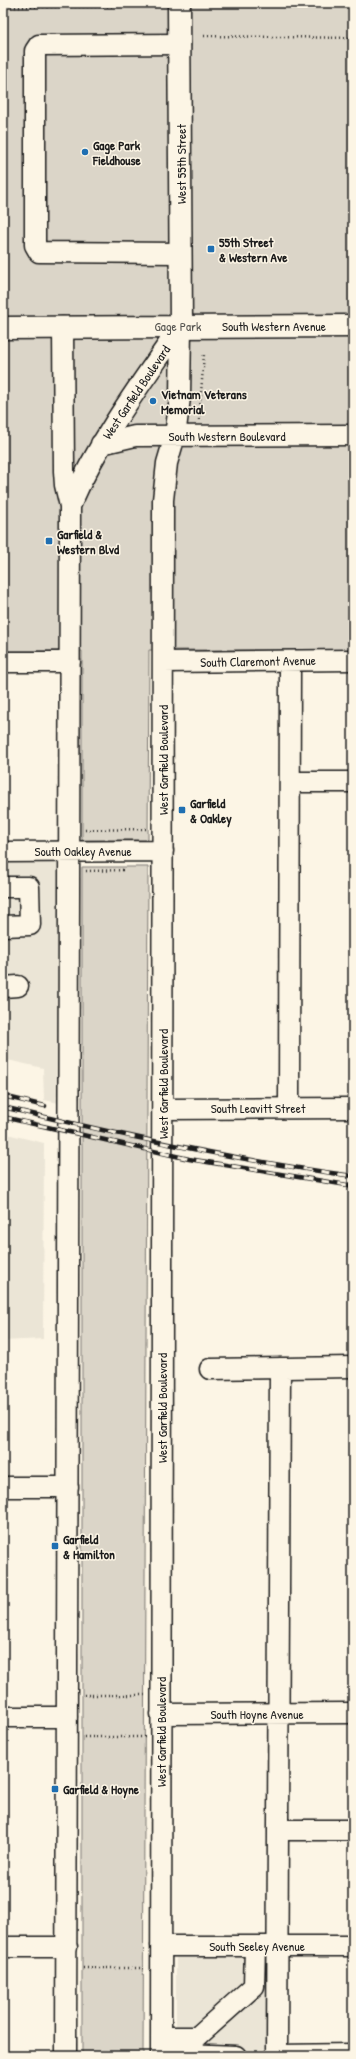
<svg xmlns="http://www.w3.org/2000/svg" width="356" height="2059" font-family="'Patrick Hand',sans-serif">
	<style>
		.built { fill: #ebe5d6 }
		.green { fill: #dbd5c8; stroke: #7c7872 }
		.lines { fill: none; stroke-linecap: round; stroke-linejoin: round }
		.minor-casing { stroke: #1c1c1c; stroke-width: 23 }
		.major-casing { stroke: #1c1c1c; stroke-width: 25 }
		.path { stroke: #1c1c1c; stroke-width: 2.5; stroke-dasharray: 1 3; stroke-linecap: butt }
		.minor { stroke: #fcf5e5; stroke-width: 20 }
		.major { stroke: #fcf5e5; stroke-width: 22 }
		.rail-casing { stroke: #1c1c1c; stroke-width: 4.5 }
		.rail { stroke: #fcf5e5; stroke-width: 3; stroke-dasharray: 9; stroke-linecap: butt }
		.poi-dot { fill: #1f6fb2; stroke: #fcf5e5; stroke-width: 1.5 }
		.labels { text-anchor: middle; stroke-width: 3; stroke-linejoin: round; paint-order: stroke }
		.poi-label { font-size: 13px; font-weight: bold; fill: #1c1c1c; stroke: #fcf5e5; text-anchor: start }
		.street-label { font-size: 13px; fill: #1c1c1c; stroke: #fcf5e5 }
		.park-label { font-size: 13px; fill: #555450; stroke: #fcf5e5 }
	</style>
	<rect width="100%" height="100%" fill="#fcf5e5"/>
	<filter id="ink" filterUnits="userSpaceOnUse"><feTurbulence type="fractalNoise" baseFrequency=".025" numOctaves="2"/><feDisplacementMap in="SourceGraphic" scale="8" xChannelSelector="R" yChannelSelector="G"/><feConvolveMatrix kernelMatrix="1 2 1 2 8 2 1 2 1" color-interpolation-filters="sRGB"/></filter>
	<g filter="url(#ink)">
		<path class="built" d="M60 861 59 1103 44 1100 43 1068 3 1059V862Z
			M3 1133 44 1143 43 1339 3 1341Z
			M176 1954 277 1956V2055L353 2056H176Z"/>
		<path class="green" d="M3 3H353V650H149L148 840H82V651H3Z
			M82 867H148L143 2056H82Z"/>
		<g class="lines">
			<defs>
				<path id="minor" d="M180 44 39 45 35 51V245L39 252 181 253
					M63 327 64 471 65 485 70 506 66 2056
					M101 444 135 436 353 435
					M70 506C98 441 141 383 181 326
					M3 662H70
					M163 662 353 660
					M290 782H353
					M3 852 163 851
					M3 887H29L30 925 3 926
					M3 987 18 986
					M289 1108 290 661
					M163 1109 353 1108
					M210 1369 353 1367
					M3 1487H68
					M161 1714 353 1713
					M3 1717H67
					M278 1830H353
					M161 1946H353
					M3 1947H67
					M161 2037H197L254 1986 255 1946
					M161 2053 236 2056
					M277 2055 353 2054
					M161 2056 163 500 167 463 175 436 180 398 181 326
					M277 2056 280 1368"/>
				<path id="major" d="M179 3 181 326
					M3 328 353 326"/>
			</defs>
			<use href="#minor" class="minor-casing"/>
			<use href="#major" class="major-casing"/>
			<path class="path" d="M3 7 159 6
				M204 36 353 38
				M199 420 204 354
				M85 830 146 829
				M86 871 125 870
				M84 1695H145
				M84 1737H145
				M83 1968H144"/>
			<use href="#minor" class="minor"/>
			<use href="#major" class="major"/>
			<defs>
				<path id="rail" d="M3 1096 45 1106
					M3 1107C119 1135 235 1160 353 1176
					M3 1117 189 1159 353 1186"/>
			</defs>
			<use href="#rail" class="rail-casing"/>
			<use href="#rail" class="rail"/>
		</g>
	</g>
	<g class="poi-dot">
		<circle cx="85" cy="152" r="4"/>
		<rect x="207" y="245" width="8" height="8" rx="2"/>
		<circle cx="153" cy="401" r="4"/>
		<rect x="45" y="537" width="8" height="8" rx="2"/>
		<rect x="178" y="806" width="8" height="8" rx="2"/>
		<rect x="51" y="1542" width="8" height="8" rx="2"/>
		<rect x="51" y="1785" width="8" height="8" rx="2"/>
	</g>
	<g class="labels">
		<g class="poi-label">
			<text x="93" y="150">Gage Park<tspan x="93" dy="15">Fieldhouse</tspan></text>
			<text x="219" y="247">55th Street<tspan x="219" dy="15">&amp; Western Ave</tspan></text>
			<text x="161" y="399">Vietnam Veterans<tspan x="161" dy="15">Memorial</tspan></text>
			<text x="57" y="539">Garfield &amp;<tspan x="57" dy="15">Western Blvd</tspan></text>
			<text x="190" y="808">Garfield<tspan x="190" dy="15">&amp; Oakley</tspan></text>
			<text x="63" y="1544">Garfield<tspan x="63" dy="15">&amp; Hamilton</tspan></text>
			<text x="63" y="1794">Garfield &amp; Hoyne</text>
		</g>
		<g class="street-label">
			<text transform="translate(181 164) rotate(-90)" y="5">West 55th Street</text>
			<text x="274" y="331">South Western Avenue</text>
			<text transform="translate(136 392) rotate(-56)" y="5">West Garfield Boulevard</text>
			<text x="227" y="441">South Western Boulevard</text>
			<text transform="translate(258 661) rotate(-1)" y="5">South Claremont Avenue</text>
			<text transform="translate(163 760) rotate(-90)" y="5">West Garfield Boulevard</text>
			<text x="83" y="856">South Oakley Avenue</text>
			<text transform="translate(163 1084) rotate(-90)" y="5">West Garfield Boulevard</text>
			<text x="258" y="1113">South Leavitt Street</text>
			<text transform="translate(162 1408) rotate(-90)" y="5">West Garfield Boulevard</text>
			<text x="257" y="1719">South Hoyne Avenue</text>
			<text transform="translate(161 1732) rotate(-90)" y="5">West Garfield Boulevard</text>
			<text x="257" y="1951">South Seeley Avenue</text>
		</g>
		<g class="park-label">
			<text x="178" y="331">Gage Park</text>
		</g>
	</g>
	<rect width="356" height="2059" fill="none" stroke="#fcf5e5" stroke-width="16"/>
	<rect x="8" y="8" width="340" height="2043" fill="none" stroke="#1c1c1c" stroke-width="1.5" filter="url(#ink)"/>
</svg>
